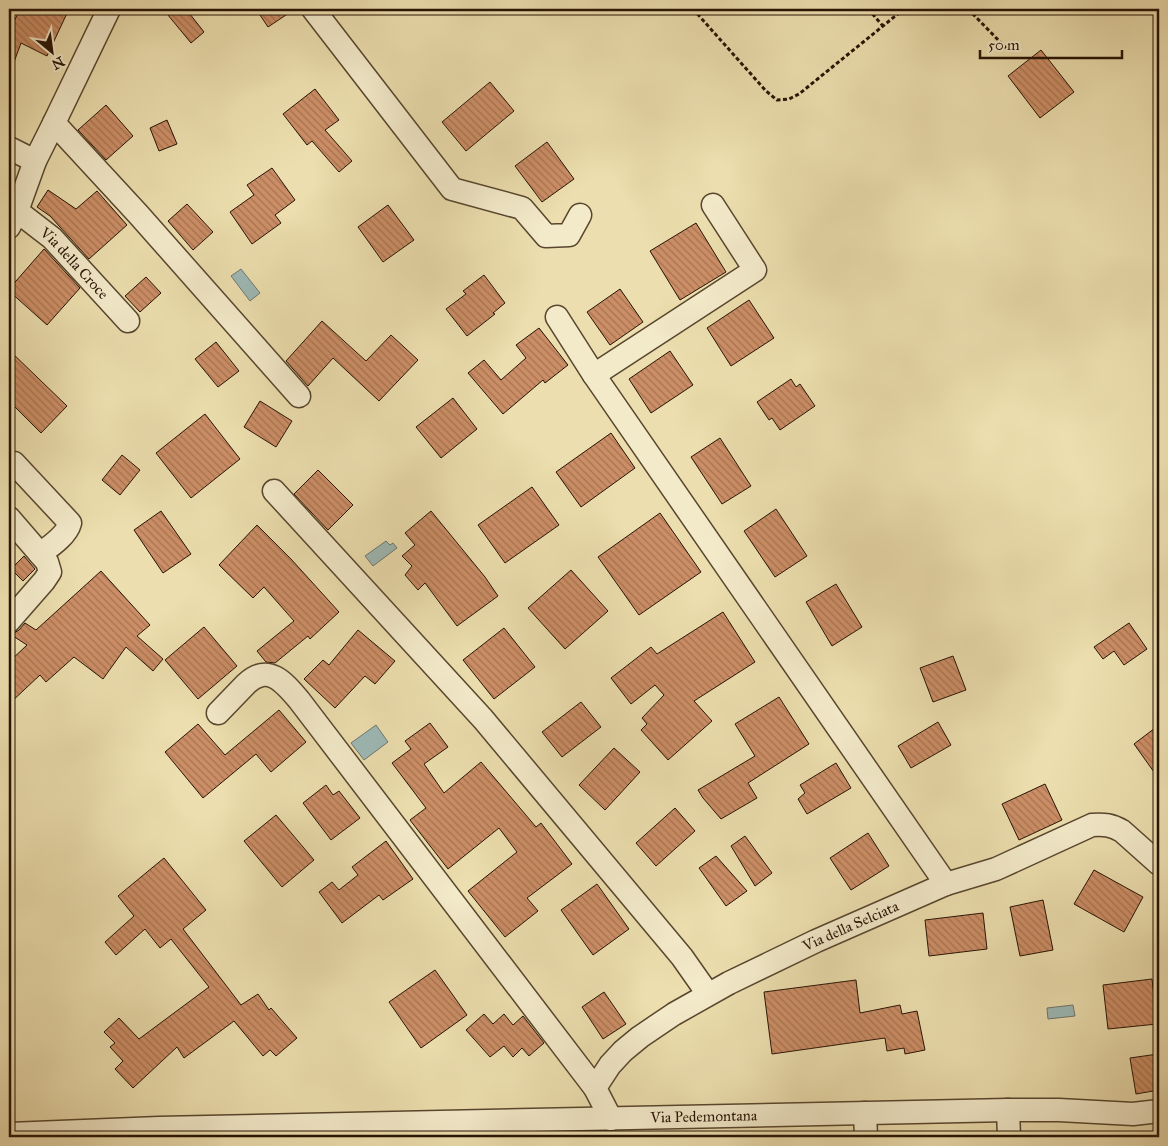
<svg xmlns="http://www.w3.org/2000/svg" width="1168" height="1146" font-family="'IM FELL Great Primer',serif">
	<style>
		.water { fill: #9db9b6; stroke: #6e776f }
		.building { fill: url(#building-back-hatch); stroke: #271304 }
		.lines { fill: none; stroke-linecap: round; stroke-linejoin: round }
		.minor-casing { stroke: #58462e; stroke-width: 25 }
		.path { stroke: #271304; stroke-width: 3; stroke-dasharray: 4 2.5; stroke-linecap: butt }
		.minor { stroke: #f3eaca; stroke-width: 22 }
		.labels { text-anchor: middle; stroke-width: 4; stroke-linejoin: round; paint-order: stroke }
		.street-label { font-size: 15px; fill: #271304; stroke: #f3eaca }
	</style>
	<defs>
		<pattern id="building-back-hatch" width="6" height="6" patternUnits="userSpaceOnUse" patternTransform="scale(1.25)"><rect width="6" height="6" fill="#cc8e66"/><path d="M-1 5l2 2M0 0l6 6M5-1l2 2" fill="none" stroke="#a67352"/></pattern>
	</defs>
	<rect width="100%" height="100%" fill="#ecdeae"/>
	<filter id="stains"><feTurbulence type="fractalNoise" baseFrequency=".004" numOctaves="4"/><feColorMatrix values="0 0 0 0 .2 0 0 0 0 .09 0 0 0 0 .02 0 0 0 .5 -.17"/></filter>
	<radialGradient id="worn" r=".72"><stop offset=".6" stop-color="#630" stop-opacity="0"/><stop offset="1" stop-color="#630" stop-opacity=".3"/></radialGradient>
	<path class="water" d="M241 269 260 293 250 301 231 276Z
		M386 541 390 545 393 543 397 548 373 566 365 556Z
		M376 725 388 742 364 760 351 743Z
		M1073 1005 1075 1016 1048 1019 1047 1008Z"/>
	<path class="building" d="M20 9H69L47 56 21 43 10 73 9 72V32Z
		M163 9H186L204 32 191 43Z
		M256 9H295L268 27Z
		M1041 50 1074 92 1040 118 1008 76Z
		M490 82 514 111 466 151 442 122Z
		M315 89 339 120 325 130 352 161 339 172 312 141 307 145 283 114Z
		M106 105 133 136 106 160 78 130Z
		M167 120 177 144 159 151 150 128Z
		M547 142 574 179 542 202 515 166Z
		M272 168 295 200 275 215 281 223 252 244 230 212 254 195 247 185Z
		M48 190 76 209 97 191 127 225 89 259 50 216 37 207Z
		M187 204 213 232 193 250 168 221Z
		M388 205 414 240 383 262 358 227Z
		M696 223 726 272 680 300 650 251Z
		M44 249 80 288 47 325 9 291V289Z
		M484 275 505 303 493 313 495 314 467 336 446 309 466 294 463 291Z
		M146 277 161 293 140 312 125 296Z
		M620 289 643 322 610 345 587 312Z
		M749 300 774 338 731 366 707 328Z
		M322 321 366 361 391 335 418 360 379 401 333 358 308 386 286 361Z
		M539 328 568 365 545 383 543 380 503 414 468 373 484 360 501 380 526 358 516 345Z
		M216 342 239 371 218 387 195 359Z
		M9 350 67 406 41 433 9 401Z
		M670 351 693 385 651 413 629 379Z
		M791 379 796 387 800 384 815 406 780 430 772 418 769 420 757 402Z
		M453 398 477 429 441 458 416 427Z
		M260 401 292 421 276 447 244 427Z
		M205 414 240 459 191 498 156 453Z
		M611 433 635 468 581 507 556 472Z
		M720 438 751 486 722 504 691 457Z
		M122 455 140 470 120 495 102 480Z
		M318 470 353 505 328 530 294 494Z
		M532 487 559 525 505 563 478 525Z
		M776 509 807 556 775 577 744 531Z
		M161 511 191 554 163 573 134 530Z
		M431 511 485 577 498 596 457 626 425 583 418 590 405 575 412 566 402 556 415 545 405 533Z
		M660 513 701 572 639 615 598 557Z
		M257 525 291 559 339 612 310 639 308 636 275 663 266 662 257 651 294 621 264 587 253 598 219 565Z
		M24 556 35 569 23 581 11 569Z
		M571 570 608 611 565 649 528 608Z
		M101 571 150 625 137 636 163 659 153 671 126 647 103 679 74 657 46 682 40 675 9 704V662L27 645 10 634 14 633 19 630 25 623 36 630Z
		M836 584 862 627 832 646 806 602Z
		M723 612 755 662 694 701 712 721 668 760 641 730 647 724 642 718 664 695 655 685 631 704 611 678 651 647 657 654Z
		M1129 623 1147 649 1124 665 1114 651 1103 659 1094 647Z
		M204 627 237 666 198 699 165 660Z
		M504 628 535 667 494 699 463 660Z
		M358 630 395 661 375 684 365 676 335 708 304 679 323 660 329 665Z
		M953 656 966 690 933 702 920 668Z
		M779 697 809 744 748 783 757 798 721 819 703 798 698 790 755 756 735 724Z
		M581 702 601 727 562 757 542 732Z
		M279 710 306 742 271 772 256 754 203 798 165 752 198 724 225 755Z
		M938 722 951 745 911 768 898 746Z
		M430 723 448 747 424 764 444 793 481 762 536 827 541 823 572 864 527 898 538 911 505 937 468 891 517 852 499 828 448 869 410 820 426 808 392 763 411 749 405 741Z
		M1159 725V779L1134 744Z
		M614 748 640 772 605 810 579 785Z
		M836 763 851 788 807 814 798 799 805 793 800 785Z
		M1045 784 1062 820 1019 840 1002 804Z
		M326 785 333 795 339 791 360 818 331 840 303 803Z
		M675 808 695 831 656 866 636 843Z
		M276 815 314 860 282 887 244 841Z
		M868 833 889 866 851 890 830 858Z
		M745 836 772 873 755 886 731 846Z
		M386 841 413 879 383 900 379 895 342 923 319 892 332 882 339 890 358 875 352 867Z
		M716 856 747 891 726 906 699 868Z
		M164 858 206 910 183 929 241 1005 258 994 269 1010 271 1008 297 1038 276 1056 270 1050 263 1056 234 1021 184 1058 177 1047 133 1088 115 1069 123 1061 110 1047 115 1043 104 1032 119 1018 139 1039 209 987 171 939 160 948 145 929 116 955 105 942 134 916 118 896Z
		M1094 870 1143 897 1124 932 1074 904Z
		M597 884 629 929 593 955 561 910Z
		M1043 900 1053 950 1020 956 1010 907Z
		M983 913 987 949 929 956 925 920Z
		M435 970 467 1015 421 1048 389 1002Z
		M1152 979 1157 1024 1108 1029 1103 985Z
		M856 980 860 1013 900 1005 902 1014 917 1011 925 1050 905 1054 904 1048 887 1051 885 1038 772 1054 764 992Z
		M604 992 626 1024 603 1039 582 1007Z
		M484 1014 493 1024 504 1014 513 1025 523 1016 544 1043 529 1056 522 1048 513 1057 504 1046 490 1057 466 1030Z
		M1158 1054 1159 1062V1090L1136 1094 1130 1058Z"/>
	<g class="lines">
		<defs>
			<g id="minor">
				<path d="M313 9 452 189 522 208 546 236 569 235 580 215"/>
				<path d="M54 123 138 214 299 396"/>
				<path d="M9 148 35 161"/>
				<path id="s1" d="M9 212 17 211 52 238 128 321"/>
				<path d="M9 227 17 211 35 161 54 123 109 9"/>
				<path d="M557 317 594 375 946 884"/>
				<path d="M594 375 755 270 713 205"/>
				<path d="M9 463H14L70 523C67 535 51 546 40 554"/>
				<path d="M274 491 483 719 682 957 708 994"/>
				<path d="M9 518 47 562 50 572 44 581 9 621"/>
				<path d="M218 713 246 684C268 663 284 682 299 700L595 1088"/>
				<path d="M1008 1110 1009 1137"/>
				<path d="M865 1113 866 1137"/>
				<path id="s2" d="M611 1119 595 1088 610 1065 623 1051 640 1037 674 1014 729 983 816 941 946 884 996 869 1092 825C1104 824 1112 825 1122 831L1159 864"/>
				<path id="s3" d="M9 1134 159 1128 1008 1110H1059L1133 1114 1159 1111"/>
			</g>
		</defs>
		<use href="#minor" class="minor-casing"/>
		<path class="path" d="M693 9 766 91 777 100 789 99 799 94 904 9
			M868 9 883 26
			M968 9 1007 49"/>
		<use href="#minor" class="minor"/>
	</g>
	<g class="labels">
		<g class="street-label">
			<text dy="5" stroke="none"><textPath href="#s1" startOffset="86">Via della Croce</textPath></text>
			<text dy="5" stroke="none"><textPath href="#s2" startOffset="342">Via della Selciata</textPath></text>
			<text dy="5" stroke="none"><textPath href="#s3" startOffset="695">Via Pedemontana</textPath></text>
		</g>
	</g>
	<rect width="1168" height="1146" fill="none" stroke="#ecdeae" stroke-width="30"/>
	<rect x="10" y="10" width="1148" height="1126" fill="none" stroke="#271304" stroke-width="2.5"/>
	<rect x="15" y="15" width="1138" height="1116" fill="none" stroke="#271304"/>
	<g transform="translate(52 52) rotate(151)" stroke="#f3eaca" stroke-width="4" paint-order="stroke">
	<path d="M0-4L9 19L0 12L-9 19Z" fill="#271304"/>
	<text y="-8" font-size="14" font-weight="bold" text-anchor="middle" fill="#271304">N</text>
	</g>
	<path d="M980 50v8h142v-8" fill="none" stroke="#271304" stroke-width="2.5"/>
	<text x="988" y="50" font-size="15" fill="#271304" stroke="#f3eaca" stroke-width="4" paint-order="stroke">50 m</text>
	<rect width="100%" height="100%" filter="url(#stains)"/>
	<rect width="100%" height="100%" fill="url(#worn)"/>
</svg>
